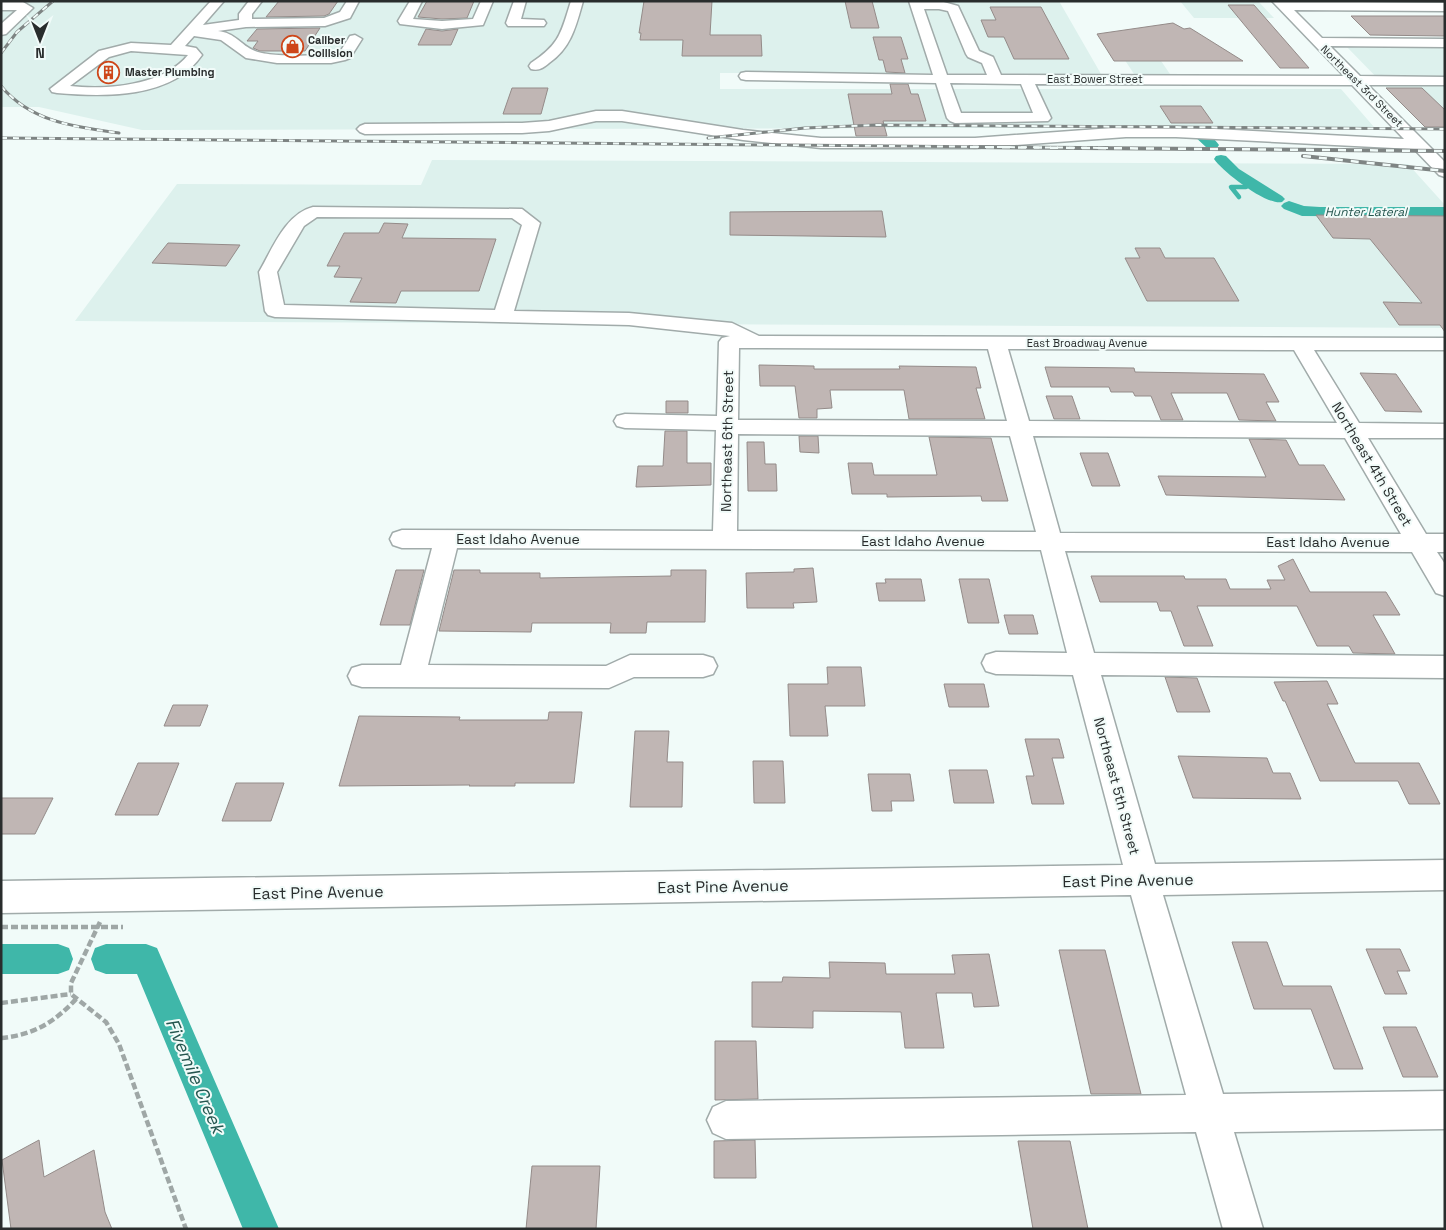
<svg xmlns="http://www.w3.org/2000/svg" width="1446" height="1230" font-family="'Space Grotesk',sans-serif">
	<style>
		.built { fill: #ddf1ed }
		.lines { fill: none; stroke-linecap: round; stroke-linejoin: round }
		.stream { stroke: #3fb7a9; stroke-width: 4.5 }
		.canal { fill: #3fb7a9; fill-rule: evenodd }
		.building { fill: #c0b6b4; stroke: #948b89 }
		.minor-casing { stroke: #a1abaa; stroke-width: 3 }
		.path { stroke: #9fa7a6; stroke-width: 4.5; stroke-dasharray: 7 3; stroke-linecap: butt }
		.minor { fill: #fff; fill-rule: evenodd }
		.rail-far1-casing { stroke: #7e8483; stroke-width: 3 }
		.rail-casing { stroke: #7e8483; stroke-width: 4 }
		.rail-far1 { stroke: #f1fbf9; stroke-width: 2; stroke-dasharray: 6; stroke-linecap: butt }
		.rail { stroke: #f1fbf9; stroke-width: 2.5; stroke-dasharray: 8; stroke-linecap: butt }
		.labels { text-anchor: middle; stroke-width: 4; stroke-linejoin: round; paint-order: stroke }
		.far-poi-label { font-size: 11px; font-weight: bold; fill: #292d2d; stroke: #f1fbf9; text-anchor: start }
		.far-street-label { font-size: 11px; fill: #292d2d; stroke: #f1fbf9 }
		.far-water-label { font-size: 12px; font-style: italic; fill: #24564f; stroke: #f1fbf9 }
		.street-label { font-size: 14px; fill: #292d2d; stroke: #f1fbf9 }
		.near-street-label { font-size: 16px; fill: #292d2d; stroke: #f1fbf9 }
		.near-water-label { font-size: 18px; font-style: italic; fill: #24564f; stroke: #f1fbf9 }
	</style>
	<rect width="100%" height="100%" fill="#f1fbf9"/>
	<path class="built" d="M1 1H1059L1101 74 720 73V89H1341L1374 127 142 130 39 107H1Z
		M1180 1H1258L1274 18H1194Z
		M1344 44 1445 45V128H1426Z
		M1115 45H1150L1170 74H1134Z
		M432 160 1408 164 1445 205V328L75 321 177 184 421 185Z"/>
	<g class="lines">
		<path class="stream" d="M1239 197 1231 187H1246"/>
		<path class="canal" d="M1199 130C1207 132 1215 139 1219 145L1217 148H1207L1192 134 1194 131Z
			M1221 155 1226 156 1239 169 1282 196 1285 199 1282 202C1267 206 1223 172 1214 159L1216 156Z
			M1289 201 1304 206 1320 207H1445V217L1302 216 1284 209 1281 206 1284 203Z
			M1 944H58L69 948 73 959 69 970 58 974H1Z
			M106 944H146L157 948 279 1229H243L137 974H106L95 970 91 959 95 948Z"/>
	</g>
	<path class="building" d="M279 1H338L329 14 324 16 266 17Z
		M427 1H474L467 18 442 19 418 17Z
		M644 1H712L710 35H761L762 56H682L683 40H640L641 33H639Z
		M845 1H872L879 28H851Z
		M1228 5H1254L1309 68H1280Z
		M990 7H1041L1069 59H1014L1004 37H988L981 20H996Z
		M1351 16H1445V36L1370 35Z
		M1173 23 1184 29 1190 28 1243 61H1114L1097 34Z
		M320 28 305 51H260L253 48 258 41H247L257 29Z
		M426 29 442 31 458 29 451 45H418Z
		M873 37H901L908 59H901L905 73 886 72 883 60H879Z
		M890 84H908L911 94H918L926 121H883L887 136H856L848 94H892Z
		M512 88H548L541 114H503Z
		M1386 88H1422L1445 110V127H1425Z
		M1160 106H1201L1213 123H1171Z
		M882 211 886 237 730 235V212Z
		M1316 215 1445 216V332L1440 325H1399L1383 302 1422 303 1370 239 1333 238Z
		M384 223 408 224 402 238 496 239 479 291H401L396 303 350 302 362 278 334 277 340 266H327L344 233H379Z
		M168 243 240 245 226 266 152 263Z
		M1135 248H1160L1165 258H1214L1239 301H1147L1125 258H1140Z
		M759 365 814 366V369H900L899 366 976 367 981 388H976L985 419H909L904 390H830L832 408 817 409V418H799L795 386H760Z
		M1045 367 1134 368 1135 372 1264 374 1279 402H1266L1276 421 1239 420 1227 393H1171L1183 420H1161L1151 396H1135L1133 392H1111L1109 387H1051Z
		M1360 373 1396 374 1422 412 1385 411Z
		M1046 396H1072L1080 419H1054Z
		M666 401H688V413H666Z
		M665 431H687V463H711V485L636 487 638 466H663Z
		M799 436H818L819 453 800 452Z
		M929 437 991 438 1008 501H982L981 496 887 497V494H852L848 463H872L874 475H937Z
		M1249 439 1286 440 1299 465H1324L1345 500 1166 495 1158 476 1266 477Z
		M747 442H764L765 464H776L777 491H748Z
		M1080 453H1108L1120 486H1092Z
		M1293 559 1310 592H1386L1400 615H1373L1395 654 1353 653 1349 646H1317L1297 606H1197L1213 646H1184L1171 611H1160L1157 602H1100L1091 576H1184L1185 579H1226L1230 589H1271L1267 580H1285L1278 566Z
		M813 568 817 602 793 603 794 608H747L746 573 794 572V569Z
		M396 570H424L410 625H380Z
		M454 570H480V573H540V578L671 576V570H706L705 622H647L646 633H610L611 623H532L531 632 439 631Z
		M885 579H921L925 601H879L876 583H886Z
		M959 579H989L999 623H968Z
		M1004 615H1033L1038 634H1009Z
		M827 667H861L865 706H825L828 736H790L788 684H828Z
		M1165 677 1197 678 1210 712H1177Z
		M1327 681 1338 704H1327L1355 763H1419L1440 804H1409L1398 781H1320L1285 701H1283L1274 682Z
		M944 684H984L989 707H949Z
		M173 705H208L200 726H164Z
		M549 712H582L574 783H515V786H469L470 785 339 786 359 716 460 717 459 720H548Z
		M635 731H669L667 762H683L682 807H630Z
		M1025 739H1059L1064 758H1052L1064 804H1032L1026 776H1034Z
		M1178 756 1267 758 1273 773H1290L1301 799 1193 798Z
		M753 761H783L785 803H754Z
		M138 763H179L158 815H115Z
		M949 770H987L994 803H954Z
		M868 774H910L914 801H891L892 811H872Z
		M236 783H284L271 821H222Z
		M1 798H53L35 834H1Z
		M1232 942H1267L1283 986H1331L1363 1069H1334L1311 1009H1254Z
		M1366 949H1400L1410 971H1397L1407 994H1385Z
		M1059 950H1105L1141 1094H1091Z
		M989 954 999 1006 974 1007 972 993H936L944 1048H905L901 1012 813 1011V1028L752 1027V982H782L783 977 830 978 829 962 885 963 886 974H955L952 955Z
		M1383 1027H1416L1438 1077H1403Z
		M715 1041H756L758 1099 715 1100Z
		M39 1140 44 1177 94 1150 105 1212 112 1229H11L2 1160Z
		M755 1140 756 1178H714V1141Z
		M1018 1141H1070L1088 1229H1033Z
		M532 1166H600L596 1229H526Z"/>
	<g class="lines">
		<defs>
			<path id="minor" d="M211 1H224L203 25 239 20V14L249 1H262L252 14V19L324 18 340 12 347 1H359L350 18 325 26 246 27 218 31C236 33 240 45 255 51 267 57 327 57 340 52L350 36 355 35 362 39 350 58 345 60 331 63H277L246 58 221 40 194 36 185 46 196 48 202 55C172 99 104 97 57 93L52 92 50 89 99 51 131 43 171 45ZM131 51 188 55C163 86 106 90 70 86L109 57Z
				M410 1H422L413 19 442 21 473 19 481 1H493L483 25 442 29 400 24 398 21Z
				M514 1H526L521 19 544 20 546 23 544 26H508L506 23Z
				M571 1H583C576 26 571 48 549 63 543 68 539 71 531 69L529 66 531 63C560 44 561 33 571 1Z
				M909 1H940L958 6 979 51 993 57 1001 75 1344 76 1272 1 1445 3V11L1294 10 1322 38 1445 39V47L1330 46 1360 76 1445 77V85H1368L1445 162V177L1439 175 1414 149 1176 137H1126L975 148H821L743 140 622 121H596L549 131 522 133 365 134 360 132 357 129 360 126 365 124 522 123 549 121 596 111H622L743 130 821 138H975L1126 127H1176L1404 139 1352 85 1035 84 1051 118 1048 121 955 123 950 121 947 118 936 83 746 80 741 79 739 76 741 73 746 72 933 75ZM924 9H939L948 11 966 54 968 57 982 63 987 75H947ZM950 83 1021 84 1033 113H961Z
				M1 2H23L33 8 6 34 1 35V24L17 10H1Z
				M313 207 522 209 540 223 514 311 629 313 732 323 759 336 1445 338V350H1314L1359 423 1445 424V438H1368L1426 534H1445V552H1437L1445 564V596L1436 593 1412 552 1065 551 1094 653 1445 656V678L1101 675 1155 864 1445 860V890L1163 895 1223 1094 1445 1091V1129L1234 1132 1263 1229H1223L1196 1132 726 1139 713 1133 707 1120 713 1107 726 1101 1186 1095 1131 895 1 913V881L1123 865 1073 675 996 674 986 671 982 663 986 655 996 652 1067 653 1041 550 457 548 428 665 606 666 630 655H703L713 658 717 666 713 674 703 677H634L609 688 362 687 352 684 348 676 352 668 362 665H401L432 548H402L393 545 390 539 393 533 402 530 713 531 716 430 625 428 617 426 614 421 617 416 625 414 717 416 719 342 722 338 730 336 629 325 275 317 268 315 265 311 259 272C272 250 285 214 313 207ZM317 217 512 218 522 225 495 310 284 305 277 272 304 226ZM739 348 988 349 1007 421 738 420ZM1008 349 1294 350 1337 423 1029 421ZM738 434 1010 436 1036 532 737 531ZM1033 436 1345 438 1401 534 1060 533Z"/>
		</defs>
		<use href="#minor" class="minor-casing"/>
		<path class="path" d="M100 922 71 983V994L106 1022 119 1044 186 1229
			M1 927H123
			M1 1003 71 994
			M1 1038C34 1035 55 1022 77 998"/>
		<use href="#minor" class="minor"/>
		<defs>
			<path id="rail-far1" d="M1 53 17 32 53 1
				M1 86C31 122 75 127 119 133
				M1 138 1108 148
				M708 138 805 128 877 125 1445 129"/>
			<path id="rail" d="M970 147 1445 151
				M1303 156 1445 171"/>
		</defs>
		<use href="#rail-far1" class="rail-far1-casing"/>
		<use href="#rail" class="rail-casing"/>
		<use href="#rail-far1" class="rail-far1"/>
		<use href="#rail" class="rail"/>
	</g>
	<defs>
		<symbol id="shop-ring" viewBox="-11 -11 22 22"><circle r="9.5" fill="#f1fbf9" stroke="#ce4619" stroke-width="1.5"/><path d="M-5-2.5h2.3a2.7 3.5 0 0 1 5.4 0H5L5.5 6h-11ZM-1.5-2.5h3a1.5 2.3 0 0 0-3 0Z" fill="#ce4619"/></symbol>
		<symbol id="building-ring" viewBox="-11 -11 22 22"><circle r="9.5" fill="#f1fbf9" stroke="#ce4619" stroke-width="1.5"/><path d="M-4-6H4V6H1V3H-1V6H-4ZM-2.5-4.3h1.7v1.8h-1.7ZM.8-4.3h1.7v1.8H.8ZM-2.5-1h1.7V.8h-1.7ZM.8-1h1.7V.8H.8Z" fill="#ce4619"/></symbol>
	</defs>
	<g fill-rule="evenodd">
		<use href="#shop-ring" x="280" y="34" width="25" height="25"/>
		<use href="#building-ring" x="96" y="60" width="25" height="25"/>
	</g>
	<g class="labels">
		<g class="far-poi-label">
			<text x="308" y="44">Caliber<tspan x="308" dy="13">Collision</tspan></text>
			<text x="125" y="76">Master Plumbing</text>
		</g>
		<g class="far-street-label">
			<text x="1095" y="83">East Bower Street</text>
			<text transform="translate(1362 86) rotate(45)" y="4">Northeast 3rd Street</text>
			<text x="1087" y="347">East Broadway Avenue</text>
		</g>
		<g class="far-water-label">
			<text x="1366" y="216">Hunter Lateral</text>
		</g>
		<g class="street-label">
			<text transform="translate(727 441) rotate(-89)" y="5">Northeast 6th Street</text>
			<text transform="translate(1372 464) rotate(59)" y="5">Northeast 4th Street</text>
			<text x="518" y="544">East Idaho Avenue</text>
			<text x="923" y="546">East Idaho Avenue</text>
			<text x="1328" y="547">East Idaho Avenue</text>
			<text transform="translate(1117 786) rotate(75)" y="5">Northeast 5th Street</text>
		</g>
		<g class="near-street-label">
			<text transform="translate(1128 880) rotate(-1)" y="6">East Pine Avenue</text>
			<text transform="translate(723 886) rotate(-1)" y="6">East Pine Avenue</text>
			<text transform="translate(318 892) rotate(-1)" y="6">East Pine Avenue</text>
		</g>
		<g class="near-water-label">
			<text transform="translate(195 1076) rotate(67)" y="6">Fivemile Creek</text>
		</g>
	</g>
	<rect width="1446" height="1230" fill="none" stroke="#292d2d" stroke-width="5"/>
	<g transform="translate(40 40) rotate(180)" stroke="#f1fbf9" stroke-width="4" paint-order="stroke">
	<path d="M0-4L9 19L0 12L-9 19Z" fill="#292d2d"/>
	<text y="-8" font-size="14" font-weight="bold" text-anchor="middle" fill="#292d2d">N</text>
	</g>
</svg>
